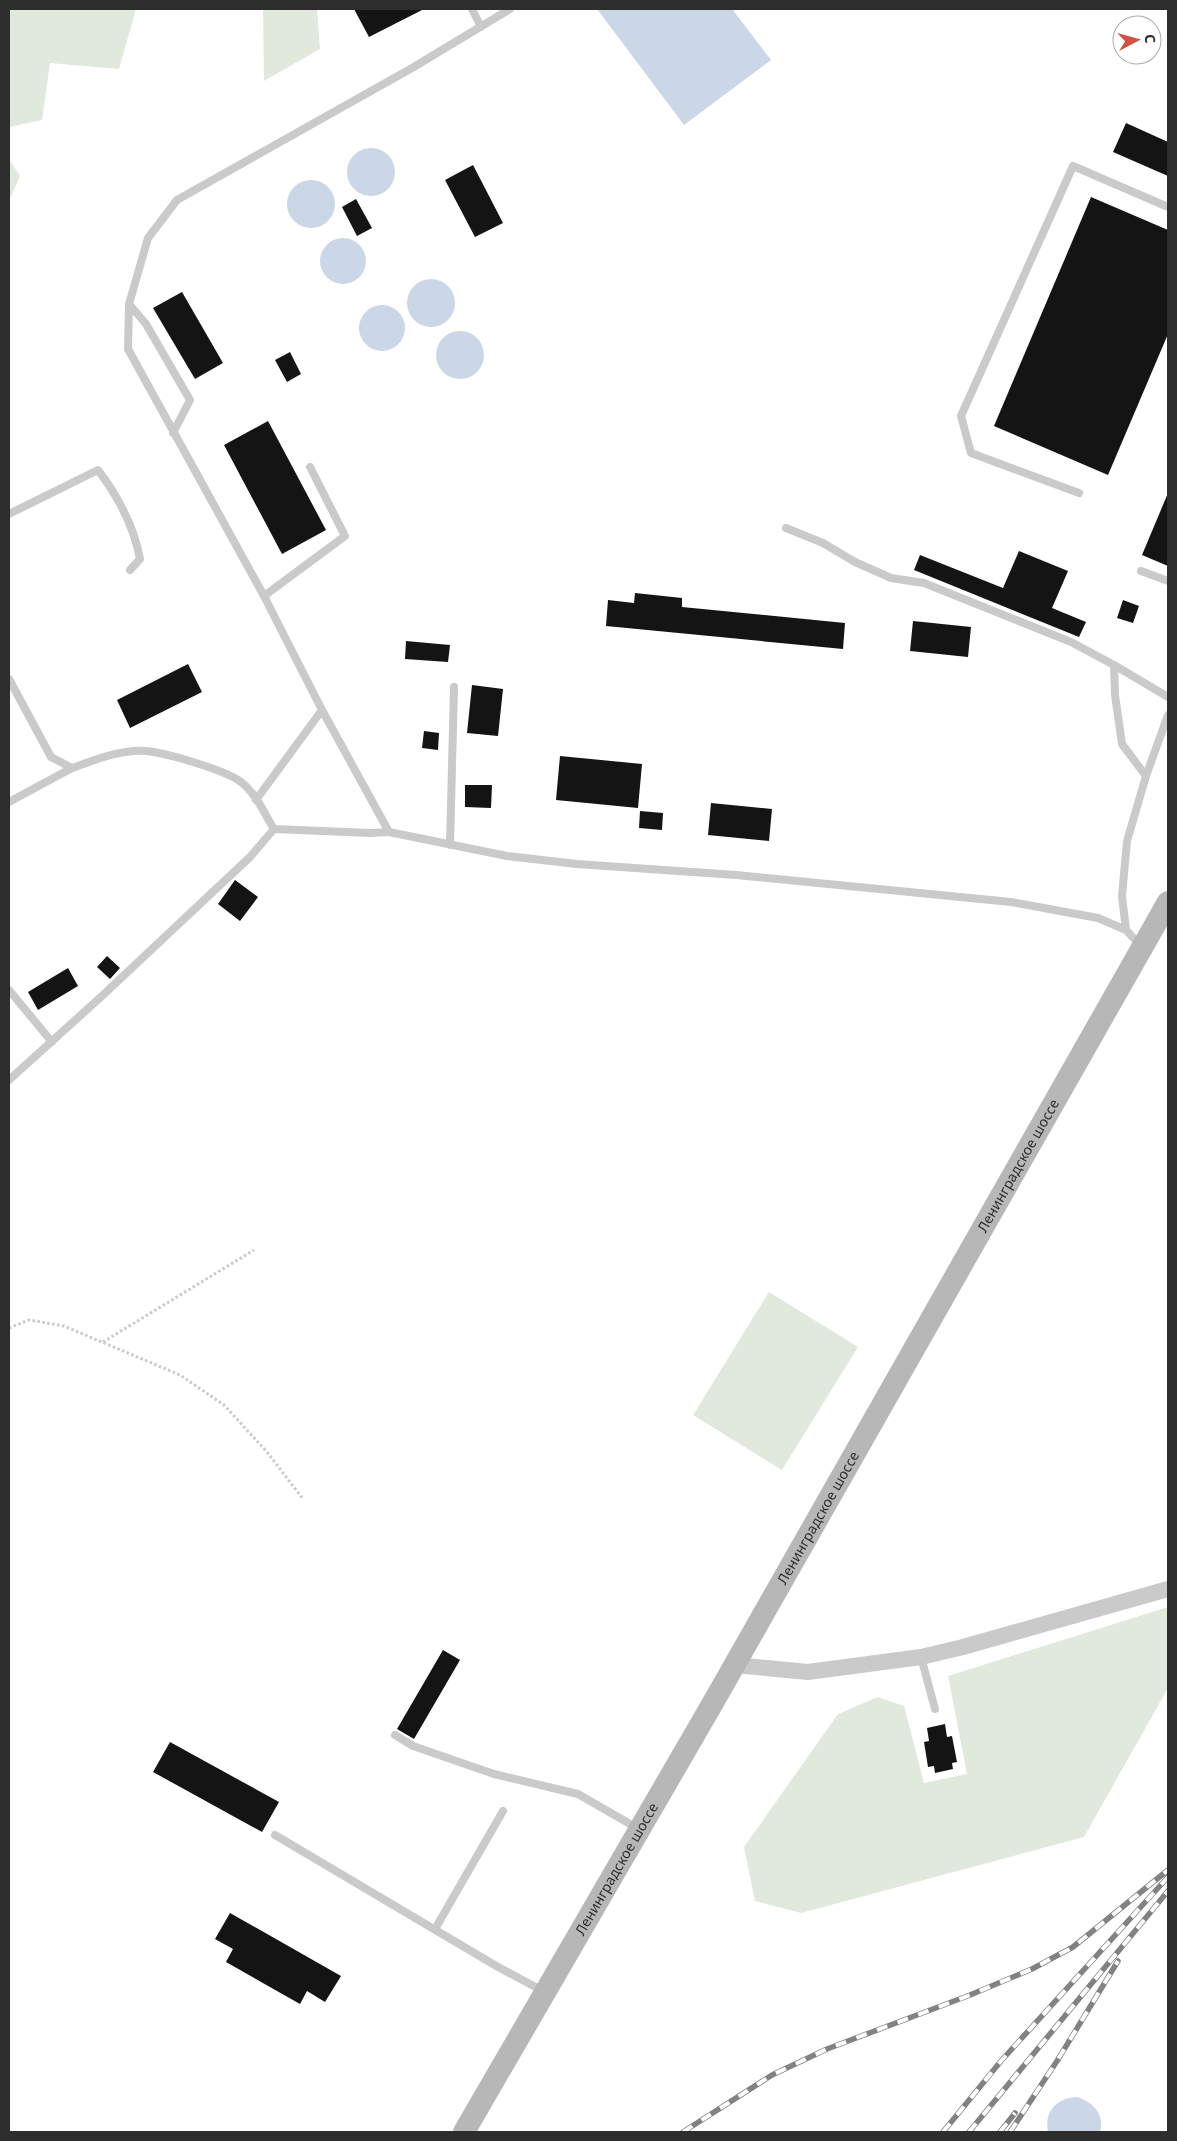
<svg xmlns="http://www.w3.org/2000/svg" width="1177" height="2141" font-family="'Noto Sans',sans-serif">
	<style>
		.green { fill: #e1e9dc }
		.water { fill: #cbd7e7 }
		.building { fill: #141414 }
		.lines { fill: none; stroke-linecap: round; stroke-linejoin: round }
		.path { stroke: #cacaca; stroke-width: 3; stroke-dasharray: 2.5 2.5; stroke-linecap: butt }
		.service { stroke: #cacaca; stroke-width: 8 }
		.minor { stroke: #cacaca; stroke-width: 16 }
		.secondary { stroke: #b7b7b7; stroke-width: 22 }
		.rail-casing { stroke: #828282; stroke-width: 5.5 }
		.rail { stroke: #fff; stroke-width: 4; stroke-dasharray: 11; stroke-linecap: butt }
		.labels { text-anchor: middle; stroke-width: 5; stroke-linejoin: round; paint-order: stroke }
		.street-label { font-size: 14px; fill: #2d2d2d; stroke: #fff }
	</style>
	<rect width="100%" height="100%" fill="#fff"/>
	<path class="green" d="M9 9H136L119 69 50 63 42 120 9 127Z
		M263 9H317L320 49 264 81Z
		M9 159 20 176 9 201Z
		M769 1292 858 1347 782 1470 693 1415Z
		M1168 1607V1688L1084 1837 801 1913 755 1901 744 1847 838 1714 878 1697 904 1706 924 1783 967 1774 948 1676Z"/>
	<path class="water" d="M597 9H732L771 60 684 125Z
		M347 172a24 24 0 1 1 48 0a24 24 0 1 1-48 0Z
		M287 204a24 24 0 1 1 48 0a24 24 0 1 1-48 0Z
		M320 261a23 23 0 1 1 46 0a23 23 0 1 1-46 0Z
		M407 303a24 24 0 1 1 48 0a24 24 0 1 1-48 0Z
		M359 328a23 23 0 1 1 46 0a23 23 0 1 1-46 0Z
		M436 355a24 24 0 1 1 48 0a24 24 0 1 1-48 0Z
		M1077 2097C1093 2102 1105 2114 1100 2132H1048C1044 2112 1056 2098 1077 2097Z"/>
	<path class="building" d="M354 9H424L369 37Z
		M1126 123 1168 142V176L1113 152Z
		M473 165 503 223 475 237 445 180Z
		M1091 197 1168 230V334L1108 475 994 426Z
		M356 199 372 228 357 236 342 207Z
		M182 292 223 363 195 379 153 308Z
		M290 352 301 374 287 382 275 360Z
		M268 421 326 530 282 554 224 445Z
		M1168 493V566L1142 555Z
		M1019 551 1068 571 1052 608 1086 622 1079 637 914 570 920 555 1003 588Z
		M635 593 682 598V607L845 623 843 649 606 626 608 600 634 603Z
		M1123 600 1139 606 1133 623 1117 618Z
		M913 621 971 627 968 657 910 651Z
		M406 641 450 645 448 662 405 659Z
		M188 664 202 692 130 728 117 700Z
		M472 685 503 689 498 736 467 733Z
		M424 731 439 733 438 750 422 748Z
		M560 756 642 764 638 808 556 800Z
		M465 785H492L491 808 465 807Z
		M711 803 772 809 769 841 708 835Z
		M640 811 663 813 662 830 639 828Z
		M235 880 258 897 240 921 218 904Z
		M107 956 120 968 110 979 97 967Z
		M68 968 78 986 38 1010 28 992Z
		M443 1650 460 1660 414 1739 397 1729Z
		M945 1724 947 1737 952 1736 957 1762 952 1763 953 1769 935 1773 934 1766 928 1767 924 1742 929 1741 927 1728Z
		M170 1742 279 1802 262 1832 153 1772Z
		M230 1913 341 1976 325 2002 307 1991 300 2004 226 1962 233 1949 215 1939Z"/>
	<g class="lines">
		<path class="path" d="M9 1328 29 1320 64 1326 180 1375 224 1405 267 1452 303 1499
			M103 1342 254 1250"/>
		<path class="service" d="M472 9 481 27
			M129 304 146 324 190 400 173 433
			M1079 493 971 453 961 416 1073 166 1168 207
			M9 514 98 470C117 495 134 527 140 559L130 570
			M786 528 823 543 855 562 891 578 924 583 1071 642 1114 665 1168 697
			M1141 571 1168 581
			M264 596 345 536 310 467
			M1114 665 1115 695 1122 744 1146 776
			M9 679 51 757 72 768C95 760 121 749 146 751 167 753 225 770 241 782 256 793 265 815 274 829
			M256 800 322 710
			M9 802 72 768
			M389 832 322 710 264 596 128 349 129 304 148 238 177 200 412 68 510 9
			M450 845 454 687
			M1140 945 1126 930 1122 896 1127 841 1146 776 1168 715
			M9 990 52 1042
			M9 1080 103 995 250 857 274 829 370 833 389 832 507 856 577 864 736 875 1011 902 1098 918 1126 930
			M921 1657 935 1709
			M395 1735 413 1746 494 1774 578 1794 637 1828
			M275 1835 498 1967 543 1991
			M435 1929 503 1811"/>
		<path class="minor" d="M734 1665 808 1672 921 1657 963 1647 1168 1589"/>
		<path class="secondary" id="s1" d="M464 2132 714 1701 1168 902"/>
		<defs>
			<path id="rail" d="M683 2132 772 2075 827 2049 970 1995 1032 1969 1073 1947 1168 1870
				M943 2132 1001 2061 1168 1877
				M969 2132 1168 1891
				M1000 2132 1015 2113
				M1010 2132 1057 2061 1118 1961"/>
		</defs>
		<use href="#rail" class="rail-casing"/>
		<use href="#rail" class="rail"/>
	</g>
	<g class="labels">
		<g class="street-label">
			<text dy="5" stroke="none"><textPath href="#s1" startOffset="1114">Ленинградское шоссе</textPath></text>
			<text dy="5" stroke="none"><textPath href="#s1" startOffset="709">Ленинградское шоссе</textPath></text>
			<text dy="5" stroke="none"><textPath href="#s1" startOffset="304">Ленинградское шоссе</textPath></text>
		</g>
	</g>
	<rect width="1177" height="2141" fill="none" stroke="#2d2d2d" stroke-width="20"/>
	<g transform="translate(1137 40) rotate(84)"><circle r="24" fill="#ffffff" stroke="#ababab"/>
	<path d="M0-4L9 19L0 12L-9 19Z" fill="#cf5244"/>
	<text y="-8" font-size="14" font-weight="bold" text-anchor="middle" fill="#2d2d2d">С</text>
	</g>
</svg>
